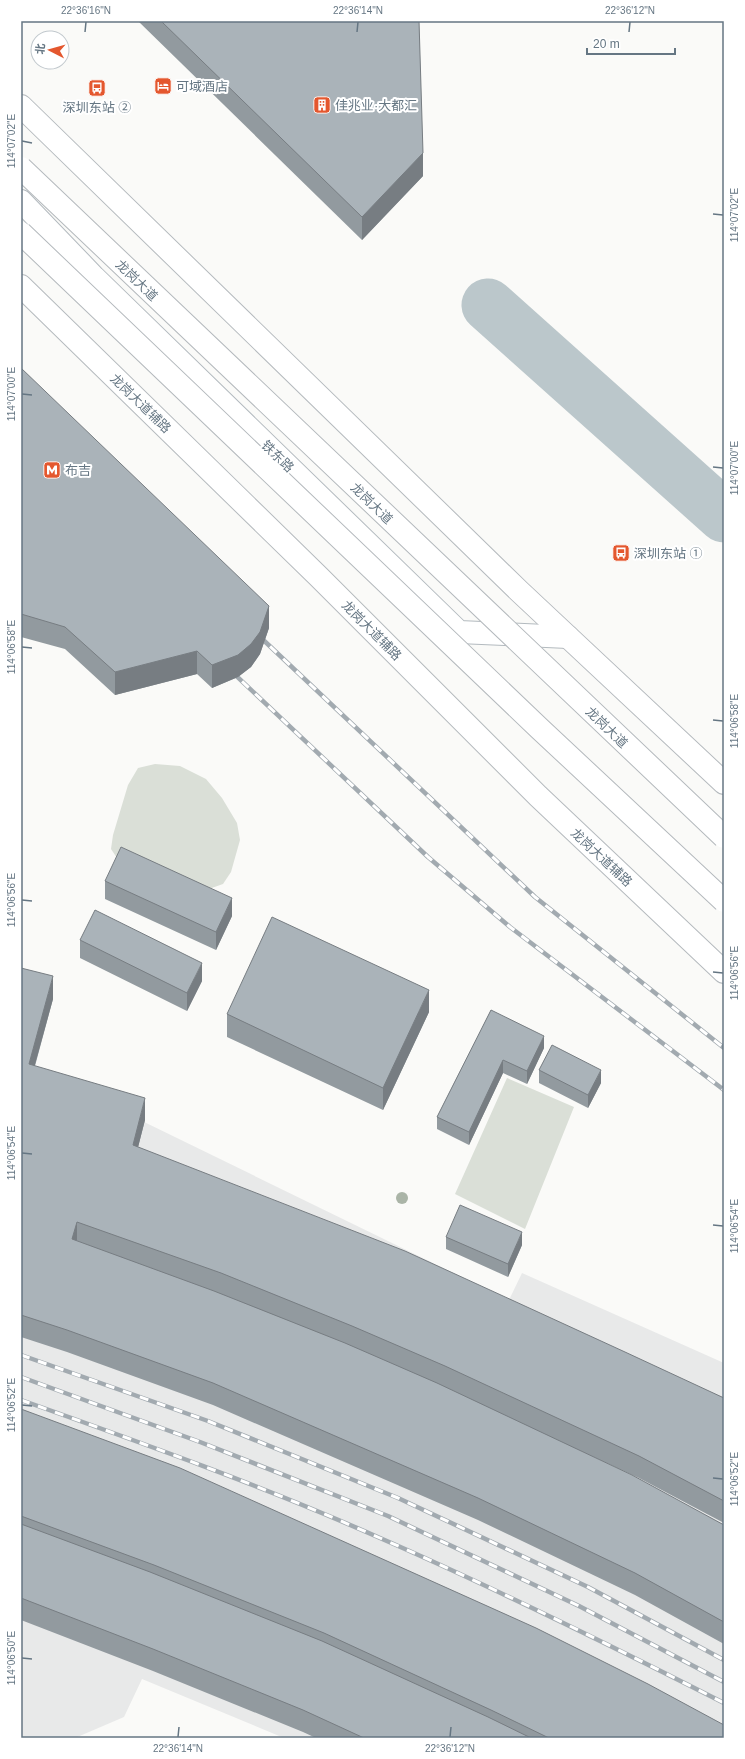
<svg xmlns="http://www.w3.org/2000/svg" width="745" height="1759" font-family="Helvetica,'Noto Sans SC',sans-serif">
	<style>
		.built { fill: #e8e9e9 }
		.green { fill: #dadfd7 }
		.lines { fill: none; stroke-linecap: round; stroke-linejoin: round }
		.river { stroke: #bbc7cb; stroke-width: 53 }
		.secondary-casing { stroke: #b3babf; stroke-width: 24 }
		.primary-casing { stroke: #b5babe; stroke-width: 24 }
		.secondary { stroke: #fff; stroke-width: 22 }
		.primary { stroke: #fff; stroke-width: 22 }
		.rail-casing { stroke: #a2aab0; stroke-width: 4.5 }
		.rail { stroke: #fff; stroke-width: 3; stroke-dasharray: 9; stroke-linecap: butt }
		.highway-bridge-casing { stroke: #b4b9bd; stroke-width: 24; stroke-linecap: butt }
		.highway-bridge { stroke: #fff; stroke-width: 22 }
		.tree { fill: #aab4a7 }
		.wall { fill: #929a9f }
		.shaded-wall { fill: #777d82 }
		.building { fill: #aab3b9; stroke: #777d82 }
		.ticks { fill: none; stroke: #657683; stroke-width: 1.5 }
		.labels { text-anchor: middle; stroke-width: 4; stroke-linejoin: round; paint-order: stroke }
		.poi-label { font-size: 13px; fill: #657683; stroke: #fff; text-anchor: start }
		.street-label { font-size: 13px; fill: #657683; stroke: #fff }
		.neatline { fill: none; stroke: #657683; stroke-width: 1.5 }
		.ticks-label { font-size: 10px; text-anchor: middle; fill: #657683 }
	</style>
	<rect width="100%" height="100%" fill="#fafaf8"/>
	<path class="built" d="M21 1062 509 1300 522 1273 724 1363V1738H284L142 1679 124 1717 75 1738H21Z"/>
	<path class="green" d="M155 764 180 766 206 779 222 798 237 823 240 840 231 872 223 884 206 890 121 864 111 849 113 835 128 785 138 768Z
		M507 1078 574 1107 525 1229 455 1194Z"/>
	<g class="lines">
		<path class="river" d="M488 305 724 516"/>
		<defs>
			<path id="secondary" d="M21 201 94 277 459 632 568 637"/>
			<path id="primary" d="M21 106 519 591 724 783
				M21 286 319 577 538 796 724 972"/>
		</defs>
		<use href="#secondary" class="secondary-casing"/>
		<use href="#primary" class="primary-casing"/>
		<use href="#secondary" class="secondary"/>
		<use href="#primary" class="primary"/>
		<defs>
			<path id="rail" d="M257 634 535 897 724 1048
				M229 669 428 857 510 927 724 1090
				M21 1355 208 1421 398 1498 588 1587 724 1660
				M21 1377 200 1442 388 1516 579 1606 724 1682
				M21 1400C142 1443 263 1486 380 1538 497 1589 610 1645 724 1703"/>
		</defs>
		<use href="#rail" class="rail-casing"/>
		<use href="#rail" class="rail"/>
		<defs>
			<path id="highway-bridge" d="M21 168 724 837
				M21 233 540 729 724 901"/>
		</defs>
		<use href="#highway-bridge" class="highway-bridge-casing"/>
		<use href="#highway-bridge" class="highway-bridge"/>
	</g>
	<circle class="tree" cx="402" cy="1198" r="6"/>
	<path class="wall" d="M138 21H419L423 176 362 240Z
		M21 368 269 628 260 654 251 667 238 677 212 688 197 674 115 695 65 649 21 637Z
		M105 881 232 916 216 950 105 899Z
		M80 940 202 981 187 1011 80 958Z
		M21 968 53 999 35 1066 145 1120 138 1147 724 1398V1523L639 1478 574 1448 724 1525V1644L635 1595 478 1520 213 1405 67 1352 21 1337Z
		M491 1010 544 1048 527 1084 503 1073 469 1145 437 1129V1117Z
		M429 1012 383 1110 227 1037V1014Z
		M539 1070 601 1083 588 1108 539 1083Z
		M446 1237 522 1245 508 1277 446 1249Z
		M21 1409 724 1738H316L303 1732 153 1671 21 1620Z"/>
	<path class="shaded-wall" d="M423 153V176L362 240V217Z
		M269 606V628L260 654 251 667 238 677 212 688V665Z
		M197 651V674L115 695V672Z
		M232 898V916L216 950V932Z
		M202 963V981L187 1011V993Z
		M53 976V999L29 1086V1064Z
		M429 990V1012L383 1110V1088Z
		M544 1036V1048L527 1084V1071Z
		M503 1060V1073L469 1145V1132Z
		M601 1070V1083L588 1108V1095Z
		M145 1098V1120L133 1167V1145Z
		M77 1222V1244L72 1239Z
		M522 1232V1245L508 1277V1264Z"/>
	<path class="building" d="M161 21H419L423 153 362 217Z
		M21 368 269 606 260 632 251 644 238 655 212 665 197 651 115 672 65 627 21 614Z
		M121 847 232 898 216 932 105 881Z
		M95 910 202 963 187 993 80 940Z
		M272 917 429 990 383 1088 227 1014Z
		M21 968 53 976 29 1064 145 1098 133 1145 405 1251 625 1352 724 1398V1501L639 1456 445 1366 352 1326 221 1273 77 1222 72 1239 214 1291 345 1343 437 1383 632 1475 724 1525V1622L635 1573 478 1498 213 1383 67 1330 21 1315Z
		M491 1010 544 1036 527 1071 503 1060 469 1132 437 1117Z
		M552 1045 601 1070 588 1095 539 1070Z
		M460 1205 522 1232 508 1264 446 1237Z
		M21 1409 180 1468 536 1628 648 1684 724 1725V1738H549L491 1710 324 1633 154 1565 21 1516Z
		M21 1524 150 1572 322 1641 488 1717 531 1738H364L303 1710 153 1649 21 1598Z"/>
	<path class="ticks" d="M85 32 86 22M357 32 358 22M629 32 630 22M22 141 32 143M713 214 723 215M22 394 32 395M713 467 723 468M22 647 32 648M713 720 723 721M22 900 32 901M713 972 723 973M22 1153 32 1154M713 1225 723 1226M22 1405 32 1406M713 1478 723 1479M22 1658 32 1659M178 1737 179 1727M450 1737 451 1727"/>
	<defs>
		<symbol id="hotel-square" viewBox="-11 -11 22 22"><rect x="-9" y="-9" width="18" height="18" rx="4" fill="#e4572e" stroke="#fff"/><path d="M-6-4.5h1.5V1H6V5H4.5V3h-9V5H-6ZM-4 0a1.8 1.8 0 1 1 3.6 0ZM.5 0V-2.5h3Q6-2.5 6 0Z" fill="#fff"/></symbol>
		<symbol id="bus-square" viewBox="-11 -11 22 22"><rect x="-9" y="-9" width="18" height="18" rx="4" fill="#e4572e" stroke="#fff"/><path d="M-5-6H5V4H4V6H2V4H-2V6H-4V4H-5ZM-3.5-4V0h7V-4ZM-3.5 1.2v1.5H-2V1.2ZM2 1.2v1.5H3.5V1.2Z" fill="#fff"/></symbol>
		<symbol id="building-square" viewBox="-11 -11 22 22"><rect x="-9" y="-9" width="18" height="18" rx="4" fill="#e4572e" stroke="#fff"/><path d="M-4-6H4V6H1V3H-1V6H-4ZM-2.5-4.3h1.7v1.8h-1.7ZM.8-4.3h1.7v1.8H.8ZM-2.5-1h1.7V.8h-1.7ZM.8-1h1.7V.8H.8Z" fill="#fff"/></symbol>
		<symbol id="metro-square" viewBox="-11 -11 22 22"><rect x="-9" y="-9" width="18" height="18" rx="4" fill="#e4572e" stroke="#fff"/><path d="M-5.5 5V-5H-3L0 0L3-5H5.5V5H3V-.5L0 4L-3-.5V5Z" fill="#fff"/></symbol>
	</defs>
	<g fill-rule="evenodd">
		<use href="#hotel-square" x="153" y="76" width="20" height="20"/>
		<use href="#bus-square" x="87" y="78" width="20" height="20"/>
		<use href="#building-square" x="312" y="95" width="20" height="20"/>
		<use href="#metro-square" x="42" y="460" width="20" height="20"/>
		<use href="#bus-square" x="611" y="543" width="20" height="20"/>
	</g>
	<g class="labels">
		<g class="poi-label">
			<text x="176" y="91">可域酒店</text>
			<text x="335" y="110">佳兆业·大都汇</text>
			<text x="97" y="112" text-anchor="middle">深圳东站 ②</text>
			<text x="65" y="475">布吉</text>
			<text x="634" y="558">深圳东站 ①</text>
		</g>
		<g class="street-label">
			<text transform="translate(137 280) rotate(44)" y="5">龙岗大道</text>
			<text transform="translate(141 403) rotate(44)" y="5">龙岗大道辅路</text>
			<text transform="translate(278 456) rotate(44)" y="5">铁东路</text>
			<text transform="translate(372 503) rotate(44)" y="5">龙岗大道</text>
			<text transform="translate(372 630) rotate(45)" y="5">龙岗大道辅路</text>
			<text transform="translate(607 727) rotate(44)" y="5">龙岗大道</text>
			<text transform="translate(602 857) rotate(43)" y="5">龙岗大道辅路</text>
		</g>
	</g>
	<rect width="745" height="1759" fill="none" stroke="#ffffff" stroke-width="44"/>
	<g transform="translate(50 50) rotate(276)"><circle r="19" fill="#ffffff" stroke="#c1c8cd"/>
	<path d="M0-3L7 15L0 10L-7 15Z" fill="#e4572e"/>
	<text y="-6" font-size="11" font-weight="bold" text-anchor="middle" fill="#657683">北</text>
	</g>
	<path d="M587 48v6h88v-6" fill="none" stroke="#657683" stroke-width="2"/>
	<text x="593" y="48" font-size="12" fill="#657683" stroke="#ffffff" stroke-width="3" paint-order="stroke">20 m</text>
	<rect x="22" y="22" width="701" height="1715" class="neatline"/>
	<g class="ticks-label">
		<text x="86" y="14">22°36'16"N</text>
		<text x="358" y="14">22°36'14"N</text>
		<text x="630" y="14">22°36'12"N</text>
		<text transform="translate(11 141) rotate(-90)" y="4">114°07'02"E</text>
		<text transform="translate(734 215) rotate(-90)" y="4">114°07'02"E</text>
		<text transform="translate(11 394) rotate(-90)" y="4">114°07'00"E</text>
		<text transform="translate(734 468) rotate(-90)" y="4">114°07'00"E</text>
		<text transform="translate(11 647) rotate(-90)" y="4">114°06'58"E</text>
		<text transform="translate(734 721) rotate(-90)" y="4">114°06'58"E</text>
		<text transform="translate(11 900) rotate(-90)" y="4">114°06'56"E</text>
		<text transform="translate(734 973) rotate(-90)" y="4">114°06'56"E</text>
		<text transform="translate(11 1153) rotate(-90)" y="4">114°06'54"E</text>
		<text transform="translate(734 1226) rotate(-90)" y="4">114°06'54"E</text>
		<text transform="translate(11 1405) rotate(-90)" y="4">114°06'52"E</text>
		<text transform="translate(734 1479) rotate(-90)" y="4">114°06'52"E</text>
		<text transform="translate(11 1658) rotate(-90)" y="4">114°06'50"E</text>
		<text x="178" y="1752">22°36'14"N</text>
		<text x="450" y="1752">22°36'12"N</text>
	</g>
</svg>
